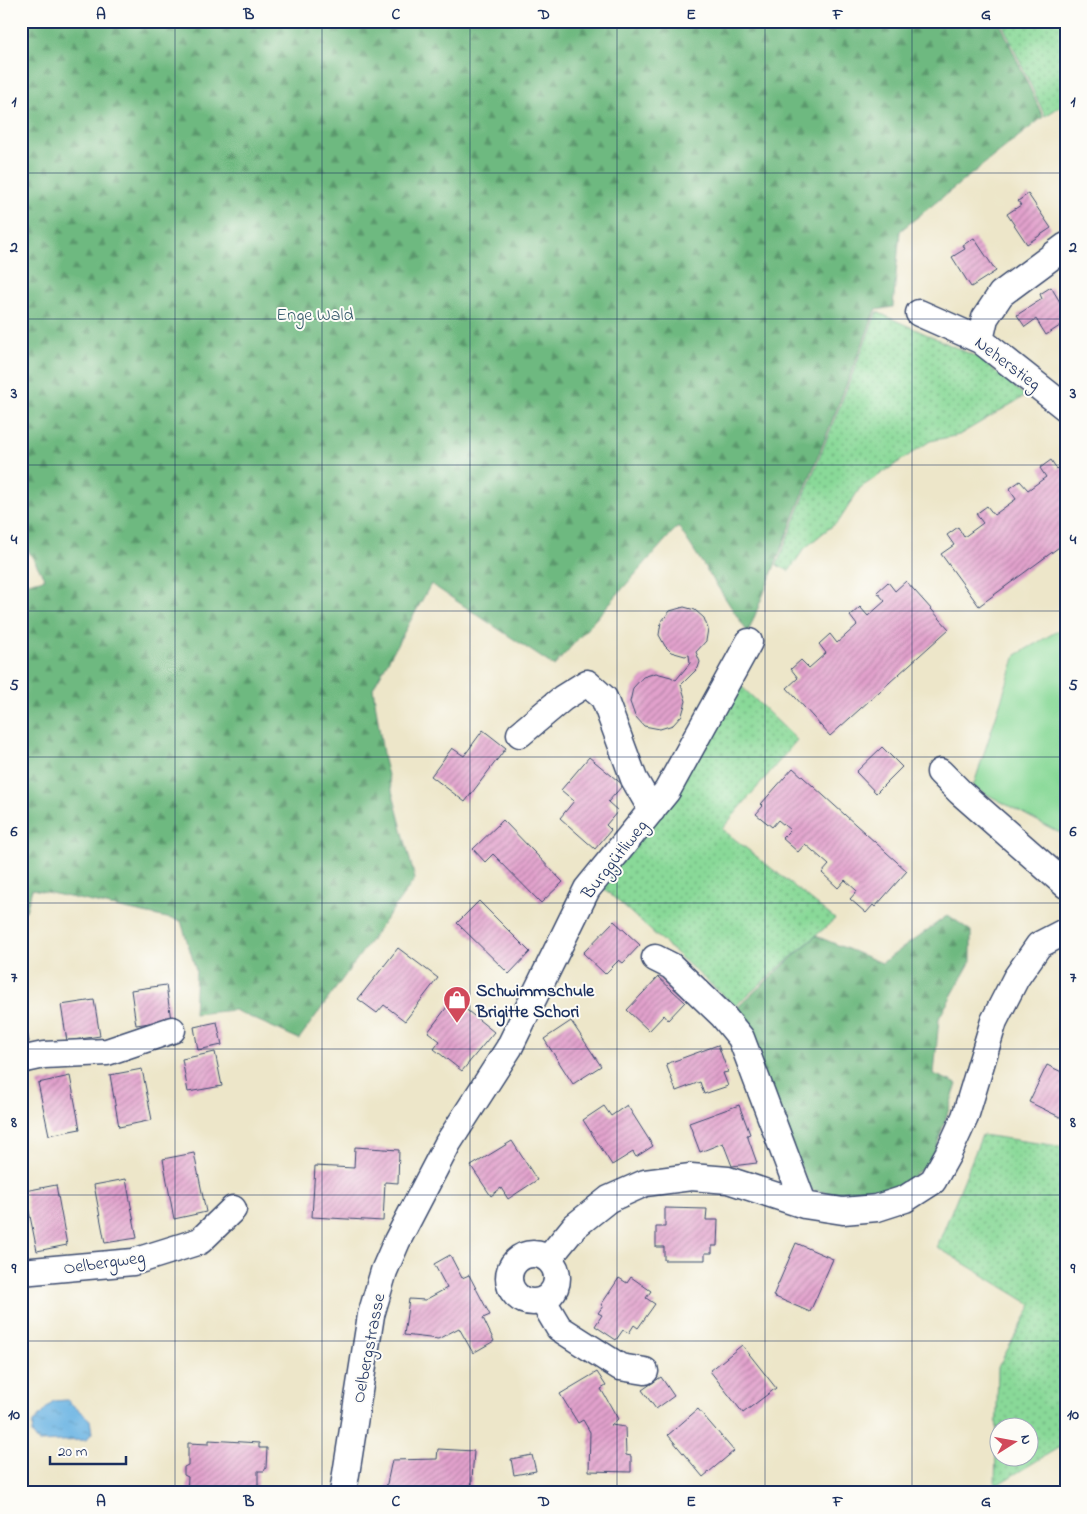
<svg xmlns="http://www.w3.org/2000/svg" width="1087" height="1514" font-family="'Indie Flower',sans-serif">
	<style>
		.grass { fill: url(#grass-dots); stroke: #52847b; fill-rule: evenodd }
		.forest { fill: url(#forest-firs); stroke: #44746f }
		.garden { fill: #89d998; stroke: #52847b }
		.water { fill: url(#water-ripples); stroke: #4272a0 }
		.building { fill: url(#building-hatch) }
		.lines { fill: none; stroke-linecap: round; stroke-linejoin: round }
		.minor-casing { stroke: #3a4a6e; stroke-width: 29 }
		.minor { stroke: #fff; stroke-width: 26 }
		.grid { fill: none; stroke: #1b2f5e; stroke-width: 1; stroke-opacity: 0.55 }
		.labels { text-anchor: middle; stroke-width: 4; stroke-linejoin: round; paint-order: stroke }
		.park-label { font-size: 18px; fill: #365a6c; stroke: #fdfcf7 }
		.street-label { font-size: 18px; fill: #1b2f5e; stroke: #fdfcf7 }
		.poi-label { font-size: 18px; font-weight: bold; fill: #1b2f5e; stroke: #fdfcf7; text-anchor: start }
		.neatline { fill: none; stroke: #1b2f5e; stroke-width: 2 }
		.grid-label { font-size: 16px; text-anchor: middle; font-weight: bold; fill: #1b2f5e }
	</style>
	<defs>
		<pattern id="grass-dots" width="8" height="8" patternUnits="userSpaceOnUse" patternTransform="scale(1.25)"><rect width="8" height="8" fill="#89d998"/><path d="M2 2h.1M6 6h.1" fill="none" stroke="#6fb07f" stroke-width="1.8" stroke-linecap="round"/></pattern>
		<pattern id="forest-firs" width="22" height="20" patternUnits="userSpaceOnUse" patternTransform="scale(1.25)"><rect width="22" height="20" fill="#6eb980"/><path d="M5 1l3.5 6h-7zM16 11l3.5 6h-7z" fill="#5a976c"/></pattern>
		<pattern id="water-ripples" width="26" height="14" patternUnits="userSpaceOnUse" patternTransform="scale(1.25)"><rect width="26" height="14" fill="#6ab4e3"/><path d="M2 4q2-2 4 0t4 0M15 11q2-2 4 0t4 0" fill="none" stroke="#5693bb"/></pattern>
		<pattern id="building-hatch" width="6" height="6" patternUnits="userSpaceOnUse" patternTransform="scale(1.25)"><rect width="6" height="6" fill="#e2a1cc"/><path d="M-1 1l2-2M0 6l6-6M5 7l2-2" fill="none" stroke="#b684a9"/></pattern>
	</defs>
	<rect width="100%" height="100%" fill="#fdfcf7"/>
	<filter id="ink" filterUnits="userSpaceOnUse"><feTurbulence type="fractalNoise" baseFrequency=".02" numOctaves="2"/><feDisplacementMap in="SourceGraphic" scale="10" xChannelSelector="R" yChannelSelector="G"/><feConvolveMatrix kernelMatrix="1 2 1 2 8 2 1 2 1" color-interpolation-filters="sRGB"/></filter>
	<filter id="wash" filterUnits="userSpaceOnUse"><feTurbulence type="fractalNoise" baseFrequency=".0096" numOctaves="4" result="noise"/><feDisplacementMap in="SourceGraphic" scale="20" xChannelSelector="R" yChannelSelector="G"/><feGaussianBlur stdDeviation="1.12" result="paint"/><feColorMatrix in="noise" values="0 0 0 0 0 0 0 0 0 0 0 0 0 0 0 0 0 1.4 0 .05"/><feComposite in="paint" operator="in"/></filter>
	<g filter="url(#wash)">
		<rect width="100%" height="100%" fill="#ede6c9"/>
		<path class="grass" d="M1001 21H1066V103L1045 116Z
			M877 312 979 358 1025 396 959 435 930 441 860 488 839 521 823 533 804 549 789 571 777 565Z
			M738 683 797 740 722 829 835 919 735 1006 601 886Z
			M982 1135 1066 1147V1448H1058L995 1486 998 1367 1032 1305 937 1247ZM1000 1426H1030V1456H1000Z"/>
		<path class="forest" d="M21 21H999L1043 117 900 231 893 307 876 310 748 633 678 526 554 666 431 584 373 688 384 760 415 879 299 1039 234 1010 194 1014 196 970 181 921 32 889 26 911 21 912V584L45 579 21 538Z
			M948 915 971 931V961L939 1018 934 1074 957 1084 932 1161 901 1186 855 1197 811 1190 731 1013 816 936 882 963Z"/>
		<path class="garden" d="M1066 626V836L973 787 1016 655Z"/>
		<path class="water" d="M67 1400 90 1420 92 1433 86 1440 38 1442 32 1434 33 1423 53 1401Z"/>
		<g id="blocks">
			<path class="building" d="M1028 194 1051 228 1027 244 1007 214 1021 205 1018 201Z
				M974 238 996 271 971 287 952 257 965 249 963 245Z
				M1051 287 1066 312V322L1046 335 1036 319 1025 327 1017 315 1042 299 1040 294Z
				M1051 460 1057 469 1066 462V542L979 606 941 554 954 545 947 535 958 527 964 537 983 523 976 514 987 506 994 515 1016 499 1009 489 1020 481 1028 490 1046 477 1040 468Z
				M906 581 949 629 830 736 787 688 798 678 791 669 801 660 809 668 826 653 819 644 830 634 837 643 846 635 857 625 850 616 860 607 868 616 885 601 877 592 888 582 895 591Z
				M684 607 695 610 704 618 708 629 706 641 696 652 700 662 698 668 681 685 686 701 682 715 673 725 660 729 644 726 635 716 630 702 633 688 643 677 656 673 671 677 676 680 690 663 689 655 685 656 671 652 665 646 659 635 661 622 670 611Z
				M483 730 506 748 465 802 431 776 452 748 464 756Z
				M882 747 902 767 876 793 856 772Z
				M589 757 623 785 608 802 618 811 606 825 611 830 595 849 560 818 574 801 561 790Z
				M793 768 907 871 875 907 873 905 866 913 850 899 857 891 845 880 838 888 822 873 829 865 805 844 798 852 782 838 790 830 778 820 772 827 756 814 763 806 761 804Z
				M503 820 563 882 541 903 493 854 485 862 473 849Z
				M479 901 530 952 509 974 457 923Z
				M614 921 640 945 623 963 619 960 605 974 583 953Z
				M398 948 438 978 405 1021 384 1005 377 1013 358 999Z
				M658 977 685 1002 668 1020 664 1015 649 1031 627 1010Z
				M166 985 171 1020 136 1025 131 990Z
				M453 999 494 1032 462 1071 434 1049 440 1041 428 1032Z
				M94 1000 100 1036 67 1041 61 1005Z
				M21 1009H23L29 1042 21 1043Z
				M571 1021 601 1066 573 1084 544 1039Z
				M217 1022 222 1045 198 1050 194 1027Z
				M718 1045 728 1072 723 1073 728 1086 704 1094 700 1082 676 1091 666 1064Z
				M215 1052 222 1086 188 1092 182 1059Z
				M1047 1065 1066 1074V1120L1029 1102Z
				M142 1069 152 1120 119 1127 110 1075Z
				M70 1076 80 1129 49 1135 38 1083Z
				M627 1105 653 1146 636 1157 633 1152 612 1165 583 1120 604 1106 611 1116Z
				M739 1105 750 1134 747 1135 757 1163 732 1166 723 1143 700 1152 689 1123Z
				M512 1141 537 1180 508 1199 501 1188 491 1196 471 1166Z
				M355 1147 399 1150 398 1183 385 1182 383 1221 312 1217 315 1166 354 1168Z
				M194 1153 206 1212 174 1219 163 1159Z
				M126 1179 137 1238 105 1243 94 1185Z
				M56 1185 67 1245 37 1251 25 1191Z
				M665 1208 707 1209 706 1220H718L717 1246H712V1253H705V1260H664V1247H656V1227H665Z
				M796 1243 833 1259 810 1312 773 1296Z
				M450 1255 462 1278 469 1275 490 1315 483 1318 494 1341 473 1353 459 1328 438 1339 404 1335 409 1299 425 1300 447 1288 434 1264Z
				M631 1277 651 1291 646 1298 655 1304 638 1328 634 1325 629 1333 623 1330 616 1340 595 1326 602 1315 598 1313 603 1306 601 1305 619 1278 627 1283Z
				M742 1345 776 1388 743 1413 710 1371Z
				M597 1372 606 1386 601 1389 618 1419 611 1425 625 1427 626 1455 631 1456V1472L589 1471 590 1432 583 1420 578 1423 560 1394Z
				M661 1377 674 1396 656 1409 642 1390Z
				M698 1409 734 1451 703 1477 668 1435Z
				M209 1440 259 1443V1448H267L266 1468 264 1471H258V1489L261 1493H187L188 1477 184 1475V1467L188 1465V1443L209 1444Z
				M438 1449 474 1451 471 1493H385L392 1460 437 1459Z
				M532 1455 536 1471 514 1475 511 1459Z"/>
		</g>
	</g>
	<g filter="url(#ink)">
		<use href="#blocks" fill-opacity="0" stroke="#3a4a6e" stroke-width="1"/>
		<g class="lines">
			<defs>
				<path id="minor" d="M919 313 980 340 1066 408
					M980 340 985 318 1001 294 1066 246
					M520 734 563 698 587 683 604 698 634 779 652 810
					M940 772 960 792 1066 885
					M655 958 671 966 723 1016 741 1038 804 1205
					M21 1060 44 1055 107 1052 172 1030
					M509 1278a24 24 0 1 1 48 0a24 24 0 1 1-48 0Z
					M548 1259 575 1226 609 1199 645 1183 691 1177 728 1180 804 1205 843 1211 877 1208 905 1199 933 1181 948 1154 965 1117 994 1021 1016 978 1039 945 1066 931
					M21 1272 133 1262 200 1241 233 1209
					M543 1301 559 1328 620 1367 645 1371
					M343 1493 371 1315 384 1271 397 1241 448 1143 509 1048 587 889 667 791 749 642"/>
			</defs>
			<use href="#minor" class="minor-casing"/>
			<use href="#minor" class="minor"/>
		</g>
	</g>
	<path class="grid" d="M175 21V1493M322 21V1493M470 21V1493M617 21V1493M765 21V1493M912 21V1493M21 173H1066M21 319H1066M21 465H1066M21 611H1066M21 757H1066M21 903H1066M21 1049H1066M21 1195H1066M21 1341H1066"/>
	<defs>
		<symbol id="shop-pin" viewBox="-11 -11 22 30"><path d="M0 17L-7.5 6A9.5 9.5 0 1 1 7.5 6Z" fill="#d1495b" stroke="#fdfcf7"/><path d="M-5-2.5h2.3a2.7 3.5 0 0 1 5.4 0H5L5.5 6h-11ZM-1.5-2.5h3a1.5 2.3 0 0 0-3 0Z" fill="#fff"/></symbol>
	</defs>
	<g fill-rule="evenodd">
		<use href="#shop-pin" x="441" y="984" width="32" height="43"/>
	</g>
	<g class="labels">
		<g class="park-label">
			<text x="315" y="320">Enge Wald</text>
		</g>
		<g class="street-label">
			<text transform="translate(1008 363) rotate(37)" y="6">Neherstieg</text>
			<text transform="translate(614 859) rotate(-52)" y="6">Burggütliweg</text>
			<text transform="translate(104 1262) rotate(-8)" y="6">Oelbergweg</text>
			<text transform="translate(368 1348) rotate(-79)" y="6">Oelbergstrasse</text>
		</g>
		<g class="poi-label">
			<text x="476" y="996">Schwimmschule<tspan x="476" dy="21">Brigitte Schori</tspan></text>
		</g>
	</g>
	<rect width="1087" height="1514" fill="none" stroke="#fdfcf7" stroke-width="55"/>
	<g transform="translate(1014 1442) rotate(79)"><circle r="24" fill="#fdfcf7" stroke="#a3aaba"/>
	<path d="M0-4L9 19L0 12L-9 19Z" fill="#d1495b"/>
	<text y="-8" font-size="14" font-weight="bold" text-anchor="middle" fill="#1b2f5e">N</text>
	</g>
	<path d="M50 1456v8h76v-8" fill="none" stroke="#1b2f5e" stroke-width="2.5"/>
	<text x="58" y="1456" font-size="15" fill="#1b2f5e" stroke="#fdfcf7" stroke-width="4" paint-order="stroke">20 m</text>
	<rect x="28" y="28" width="1032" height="1458" class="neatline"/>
	<g class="grid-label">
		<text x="101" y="19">A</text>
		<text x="249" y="19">B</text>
		<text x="396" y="19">C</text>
		<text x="544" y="19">D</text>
		<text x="691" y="19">E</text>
		<text x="838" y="19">F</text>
		<text x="986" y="19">G</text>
		<text x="14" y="106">1</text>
		<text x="1073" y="106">1</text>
		<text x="14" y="252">2</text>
		<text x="1073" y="252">2</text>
		<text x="14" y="398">3</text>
		<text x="1073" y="398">3</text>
		<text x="14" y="544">4</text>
		<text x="1073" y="544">4</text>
		<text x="14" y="690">5</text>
		<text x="1073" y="690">5</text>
		<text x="14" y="836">6</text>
		<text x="1073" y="836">6</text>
		<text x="14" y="982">7</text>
		<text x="1073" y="982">7</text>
		<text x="14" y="1127">8</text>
		<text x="1073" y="1127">8</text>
		<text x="14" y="1273">9</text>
		<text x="1073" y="1273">9</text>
		<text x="14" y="1419">10</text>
		<text x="1073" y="1419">10</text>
		<text x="101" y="1506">A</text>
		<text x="249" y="1506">B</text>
		<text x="396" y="1506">C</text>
		<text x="544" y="1506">D</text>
		<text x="691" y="1506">E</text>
		<text x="838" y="1506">F</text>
		<text x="986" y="1506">G</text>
	</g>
</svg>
